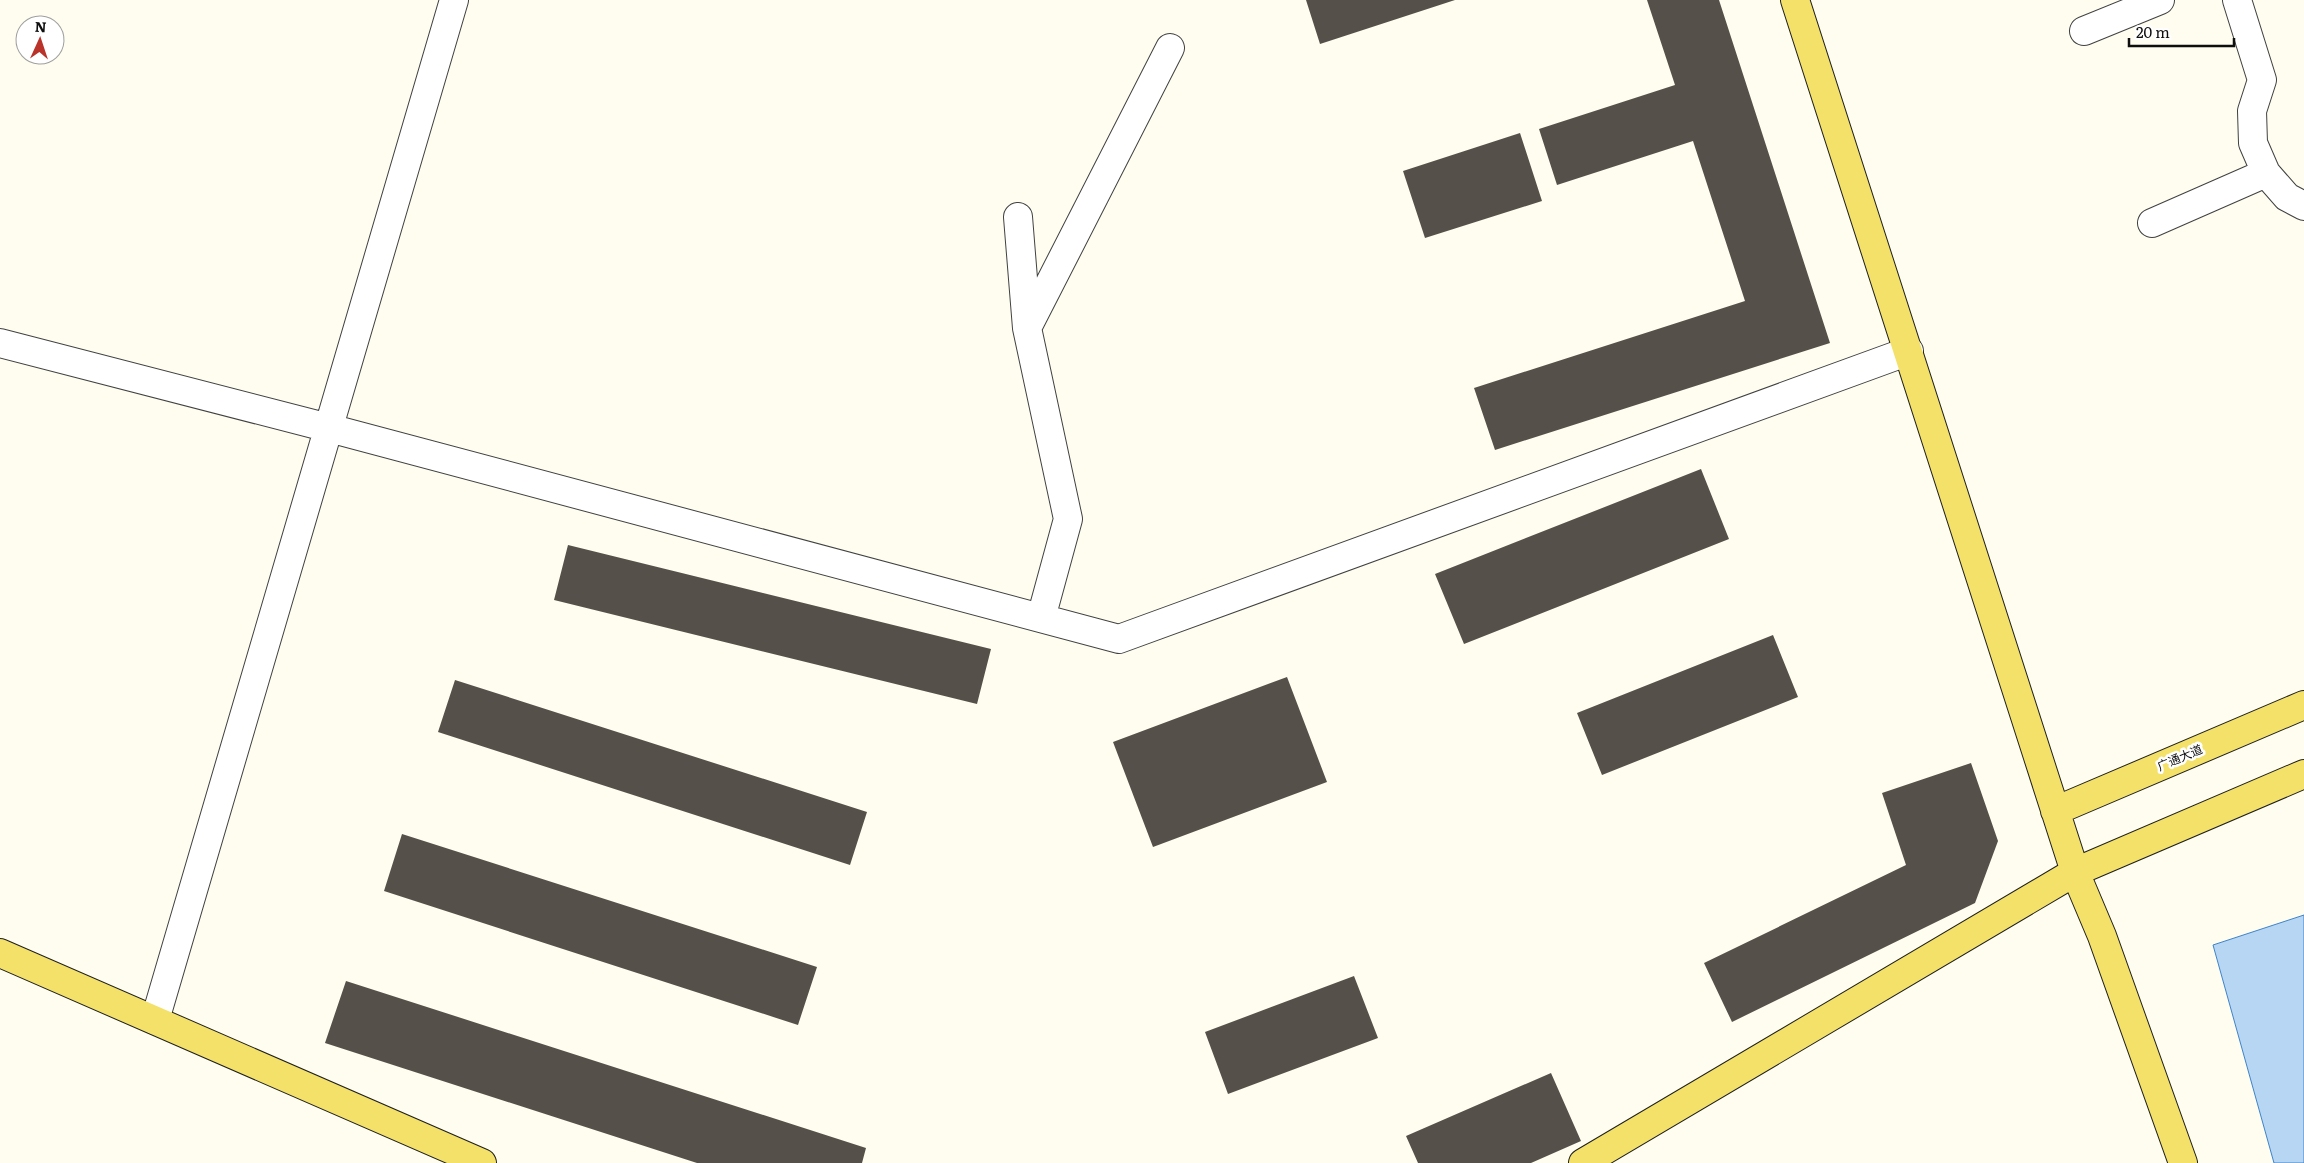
<svg xmlns="http://www.w3.org/2000/svg" width="2304" height="1163" font-family="Literata,'Noto Sans SC',serif">
	<style>
		.water { fill: #b6d6f4; stroke: #3f83c8 }
		.building { fill: #56504a }
		.lines { fill: none; stroke-linecap: round; stroke-linejoin: round }
		.minor-casing { stroke: #414141; stroke-width: 30 }
		.major-casing { stroke: #1f1f1f; stroke-width: 30 }
		.minor { stroke: #fff; stroke-width: 28 }
		.major { stroke: #f3e16a; stroke-width: 28 }
		.labels { text-anchor: middle; stroke-width: 5; stroke-linejoin: round; paint-order: stroke }
		.street-label { font-size: 12px; fill: #0e0e0e; stroke: #fff }
	</style>
	<rect width="100%" height="100%" fill="#fefdef"/>
	<path class="water" d="M2304 915V1163H2274L2213 945Z"/>
	<path class="building" d="M1306 0H1455L1320 44Z
		M1647 0H1719L1830 343 1495 450 1474 388 1745 301 1693 141 1557 185 1539 129 1675 85Z
		M1520 133 1542 201 1425 238 1403 171Z
		M1701 469 1729 539 1464 644 1435 574Z
		M568 545 991 649 977 704 554 600Z
		M1773 635 1798 697 1602 775 1577 713Z
		M1287 677 1327 782 1153 847 1113 742Z
		M455 680 867 812 850 865 438 732Z
		M1971 763 1998 841 1975 903 1732 1022 1704 963 1906 865 1882 793Z
		M402 834 817 967 798 1025 384 891Z
		M1354 976 1378 1038 1228 1094 1205 1032Z
		M346 981 866 1148 862 1163H697L325 1043Z
		M1551 1073 1581 1141 1531 1163H1418L1406 1136Z"/>
	<g class="lines">
		<defs>
			<path id="minor" d="M2237 0 2262 80 2252 111 2253 143 2266 173 2287 197 2304 206
				M2084 31 2160 0
				M1018 217 1027 328 1068 519 1041 618
				M2152 223 2266 173
				M1027 328 1170 48
				M0 343 329 428 1119 639 1909 351
				M155 1020 454 0"/>
			<path id="major" d="M1795 0 2075 872 2102 936 2183 1163
				M2055 811 2304 705
				M0 953 482 1163
				M1583 1163 2075 872 2304 774"/>
		</defs>
		<use href="#minor" class="minor-casing"/>
		<use href="#major" class="major-casing"/>
		<use href="#minor" class="minor"/>
		<use href="#major" class="major"/>
	</g>
	<g class="labels">
		<g class="street-label">
			<text transform="translate(2180 758) rotate(-23)" y="4">广通大道</text>
		</g>
	</g>
	<g transform="translate(40 40) rotate(3)"><circle r="24" fill="#ffffff" stroke="#9f9f9f"/>
	<path d="M0-4L9 19L0 12L-9 19Z" fill="#b9332b"/>
	<text y="-8" font-size="14" font-weight="bold" text-anchor="middle" fill="#0e0e0e">N</text>
	</g>
	<path d="M2129 38v8h105v-8" fill="none" stroke="#0e0e0e" stroke-width="2.5"/>
	<text x="2136" y="38" font-size="15" fill="#0e0e0e" stroke="#ffffff" stroke-width="4" paint-order="stroke">20 m</text>
</svg>
